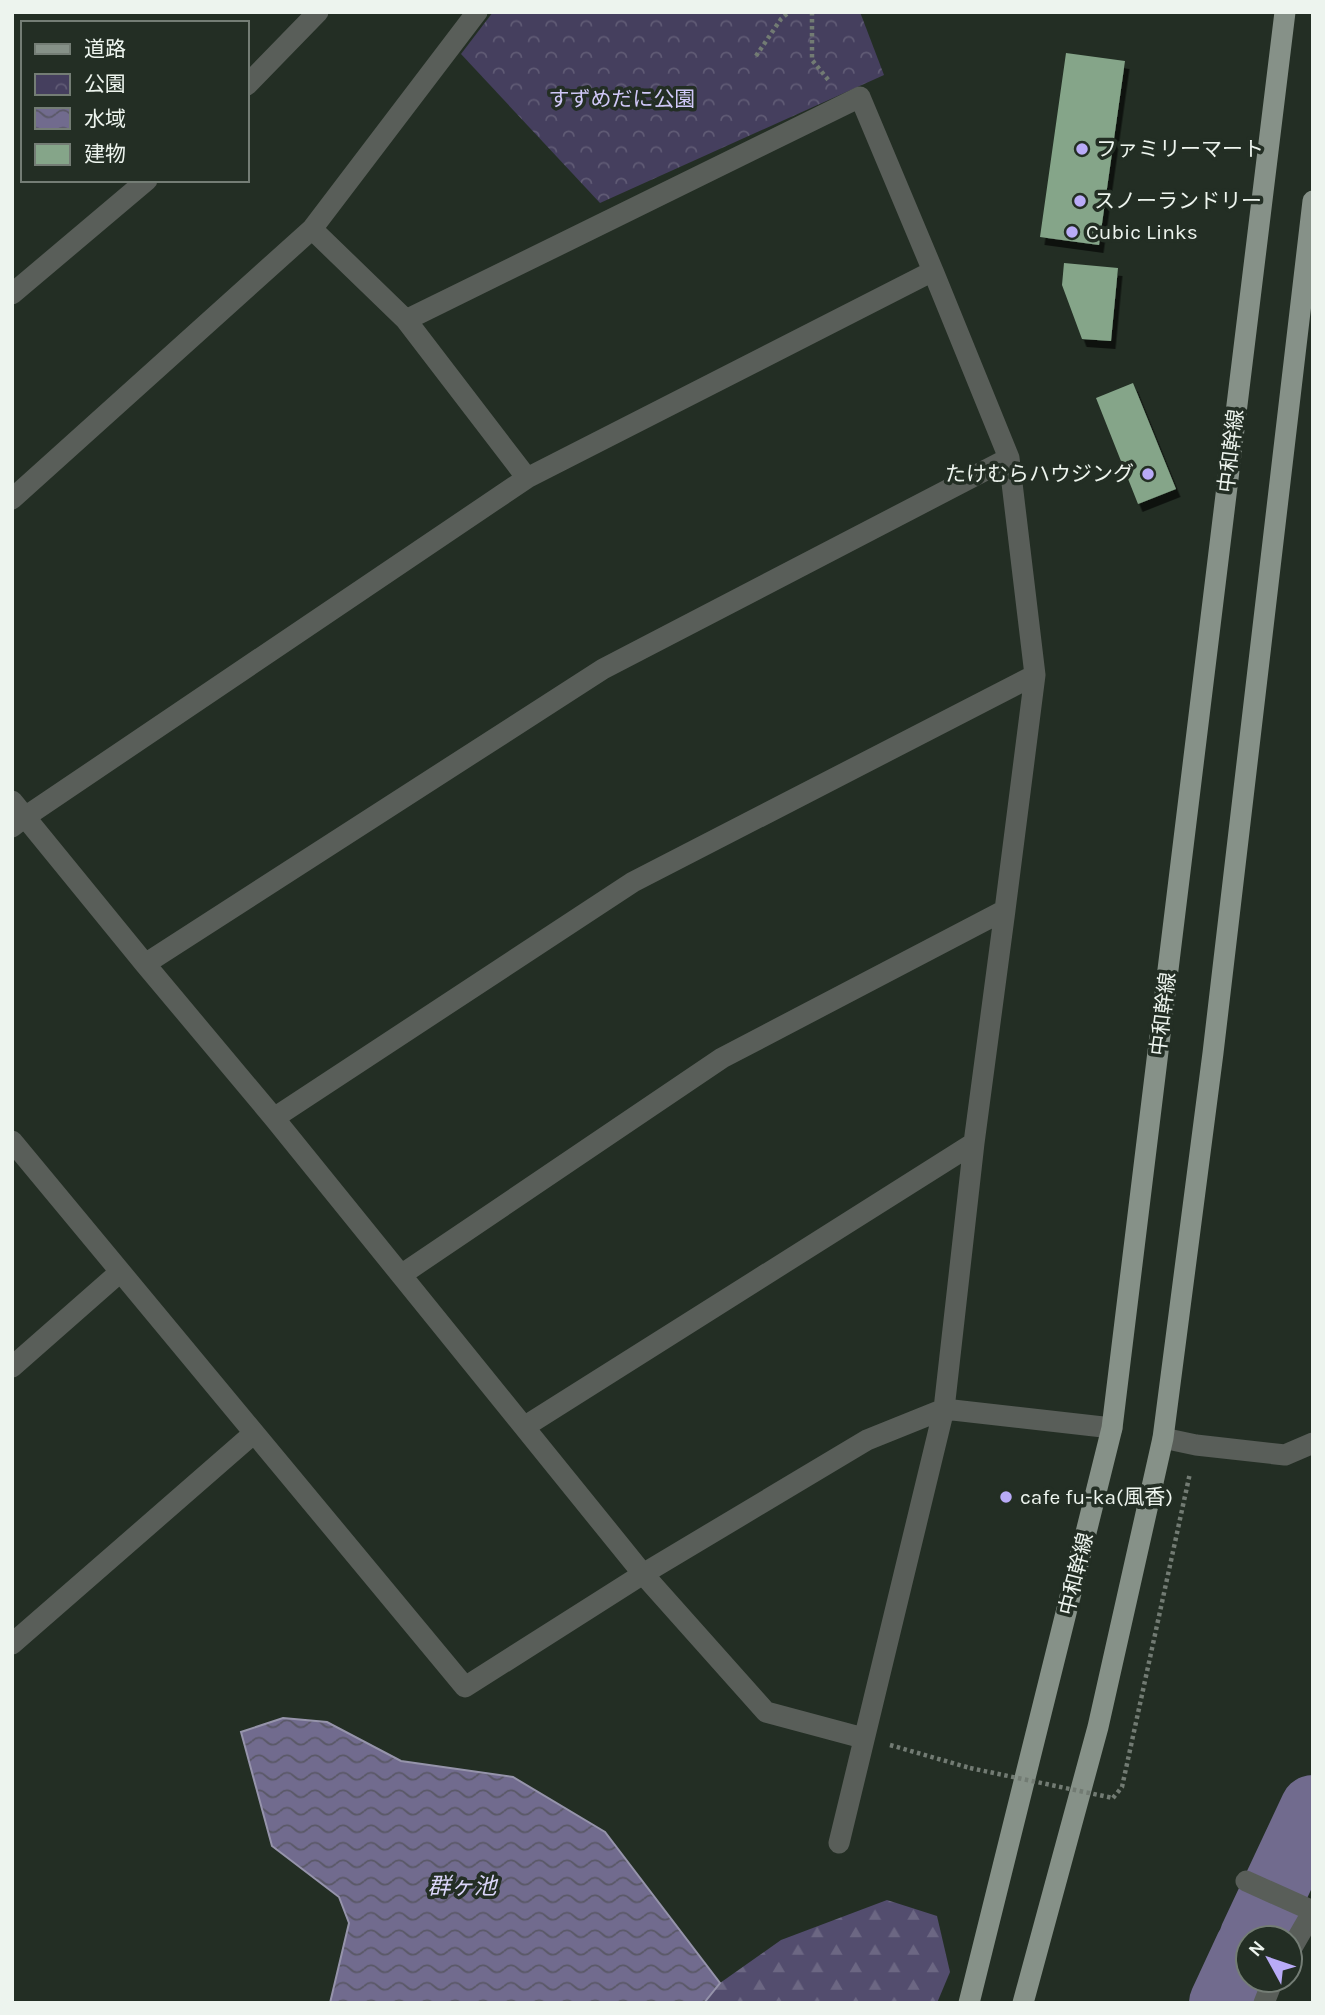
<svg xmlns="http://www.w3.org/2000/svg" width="1325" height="2015" font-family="Karla,'Noto Sans JP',sans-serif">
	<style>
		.forest { fill: url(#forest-firs) }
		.park { fill: url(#park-crowns) }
		.water { fill: url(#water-waves); stroke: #9694ab; stroke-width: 2 }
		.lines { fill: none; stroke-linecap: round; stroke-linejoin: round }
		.river { stroke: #716b8e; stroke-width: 66 }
		.building { fill: #85a589; filter: url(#shadow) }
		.path { stroke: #727b73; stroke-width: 4.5; stroke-dasharray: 3.5 3.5; stroke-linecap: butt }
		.minor { stroke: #595e59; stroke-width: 21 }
		.major { stroke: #869188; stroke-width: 21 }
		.path-bridge { stroke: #727b73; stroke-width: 4.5; stroke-dasharray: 3.5 3.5; stroke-linecap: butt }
		.poi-dot { fill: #b9abf7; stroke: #232e24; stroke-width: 2.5 }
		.labels { text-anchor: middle; stroke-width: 7; stroke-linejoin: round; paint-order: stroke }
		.park-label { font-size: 21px; fill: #d0c8f8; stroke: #232e24 }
		.poi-label { font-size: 21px; fill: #edf4ee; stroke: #232e24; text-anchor: start }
		.street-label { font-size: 21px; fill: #edf4ee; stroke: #232e24 }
		.water-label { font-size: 23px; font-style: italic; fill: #dbd6fa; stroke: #232e24 }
	</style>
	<defs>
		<pattern id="forest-firs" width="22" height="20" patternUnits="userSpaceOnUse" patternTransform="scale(1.75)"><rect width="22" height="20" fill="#534d6e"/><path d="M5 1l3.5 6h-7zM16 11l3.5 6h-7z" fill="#6c6783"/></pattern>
		<pattern id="park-crowns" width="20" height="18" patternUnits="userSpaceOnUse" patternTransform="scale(1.75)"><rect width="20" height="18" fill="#453f5e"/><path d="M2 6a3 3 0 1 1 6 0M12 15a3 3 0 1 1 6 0" fill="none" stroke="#605b75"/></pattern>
		<pattern id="water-waves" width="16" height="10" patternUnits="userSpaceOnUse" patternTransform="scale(1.75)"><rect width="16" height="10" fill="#716b8e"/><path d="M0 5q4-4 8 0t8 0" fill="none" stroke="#5a5867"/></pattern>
		<filter id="shadow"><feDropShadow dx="4.5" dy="8" stdDeviation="0" flood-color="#0009"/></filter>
	</defs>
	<rect width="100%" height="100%" fill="#232e24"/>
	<path class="forest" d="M887 1900 937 1916 950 1972 937 2003H704L720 1983 781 1940Z"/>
	<path class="park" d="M493 12H860L884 75 600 203 461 54Z"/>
	<path class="water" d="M283 1718 327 1722 401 1761 513 1777 605 1832 720 1983 704 2003H330L349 1923 339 1897 272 1846 241 1732Z"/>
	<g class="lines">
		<path class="river" d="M1252 1938 1313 1808
			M1222 2003 1248 1947"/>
	</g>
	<path class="building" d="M1066 53 1125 61 1099 245 1040 237Z
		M1064 263 1118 268 1111 341 1082 339 1062 285Z
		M1133 383 1176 489 1138 504 1096 398Z"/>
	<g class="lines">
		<path class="path" d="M812 12V60L830 82
			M756 56 781 19 789 12
			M890 1745 970 1768
			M1113 1798 1122 1787 1190 1473"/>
		<path class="minor" d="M247 85 318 12
			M312 229 406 320
			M12 294 147 180
			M527 478 406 320 860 97 933 271
			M12 499 312 229 477 12
			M12 801 145 964 274 1118 643 1574 766 1712 863 1738
			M12 827 25 817 527 478 933 271 1009 458
			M145 964 603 669 1009 458 1035 675
			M274 1118 633 882 1035 675 1005 910
			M12 1141 465 1687 643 1574 867 1440 944 1409 1112 1428
			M401 1275 722 1058 1005 910 974 1143 524 1427
			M12 1367 120 1272
			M1163 1438 1196 1445 1285 1455 1313 1443
			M12 1644 253 1434
			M839 1843 944 1409 974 1143
			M1246 1881 1313 1911
			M1290 1951 1313 1911
			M1264 2003 1273 1980"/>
		<path class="major" d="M969 2003 1112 1428 1285 12
			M1023 2003 1098 1727 1163 1438 1213 1053 1313 201"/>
		<path class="path-bridge" d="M970 1768 1113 1798"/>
	</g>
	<g class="poi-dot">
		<circle cx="1082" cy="149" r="7"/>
		<circle cx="1080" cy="201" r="7"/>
		<circle cx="1072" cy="232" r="7"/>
		<circle cx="1148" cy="474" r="7"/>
		<circle cx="1006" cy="1497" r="7"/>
	</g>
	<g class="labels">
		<g class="park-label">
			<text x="622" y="106">すずめだに公園</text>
		</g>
		<g class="poi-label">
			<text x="1096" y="156">ファミリーマート</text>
			<text x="1094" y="208">スノーランドリー</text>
			<text x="1086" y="239">Cubic Links</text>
			<text x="1134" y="481" text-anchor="end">たけむらハウジング</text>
			<text x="1020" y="1504">cafe fu-ka(風香)</text>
		</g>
		<g class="street-label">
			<text transform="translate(1231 451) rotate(-83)" y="7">中和幹線</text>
			<text transform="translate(1163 1014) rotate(-83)" y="7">中和幹線</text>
			<text transform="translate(1076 1574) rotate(-76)" y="7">中和幹線</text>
		</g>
		<g class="water-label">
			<text x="462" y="1894">群ヶ池</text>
		</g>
	</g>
	<rect width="1325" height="2015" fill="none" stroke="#edf4ee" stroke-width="28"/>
	<rect x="21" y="21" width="228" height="161" fill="#232e24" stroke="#747d75" stroke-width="2"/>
	<rect x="35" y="44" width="35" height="10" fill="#869188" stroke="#747d75" stroke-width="2"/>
	<text x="84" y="56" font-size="21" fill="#edf4ee">道路</text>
	<rect x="35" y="74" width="35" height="21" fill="url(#park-crowns)" stroke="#747d75" stroke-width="2"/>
	<text x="84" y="91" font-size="21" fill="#edf4ee">公園</text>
	<rect x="35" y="108" width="35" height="21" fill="url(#water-waves)" stroke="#747d75" stroke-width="2"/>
	<text x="84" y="126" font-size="21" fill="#edf4ee">水域</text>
	<rect x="35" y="144" width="35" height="21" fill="#85a589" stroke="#747d75" stroke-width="2"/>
	<text x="84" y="161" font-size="21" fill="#edf4ee">建物</text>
	<g transform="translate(1269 1959) rotate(310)"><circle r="33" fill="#232e24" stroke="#747d75" stroke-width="2"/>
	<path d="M0-5L12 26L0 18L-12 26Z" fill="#b9abf7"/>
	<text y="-10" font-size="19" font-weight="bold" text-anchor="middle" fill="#edf4ee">N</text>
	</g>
</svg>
